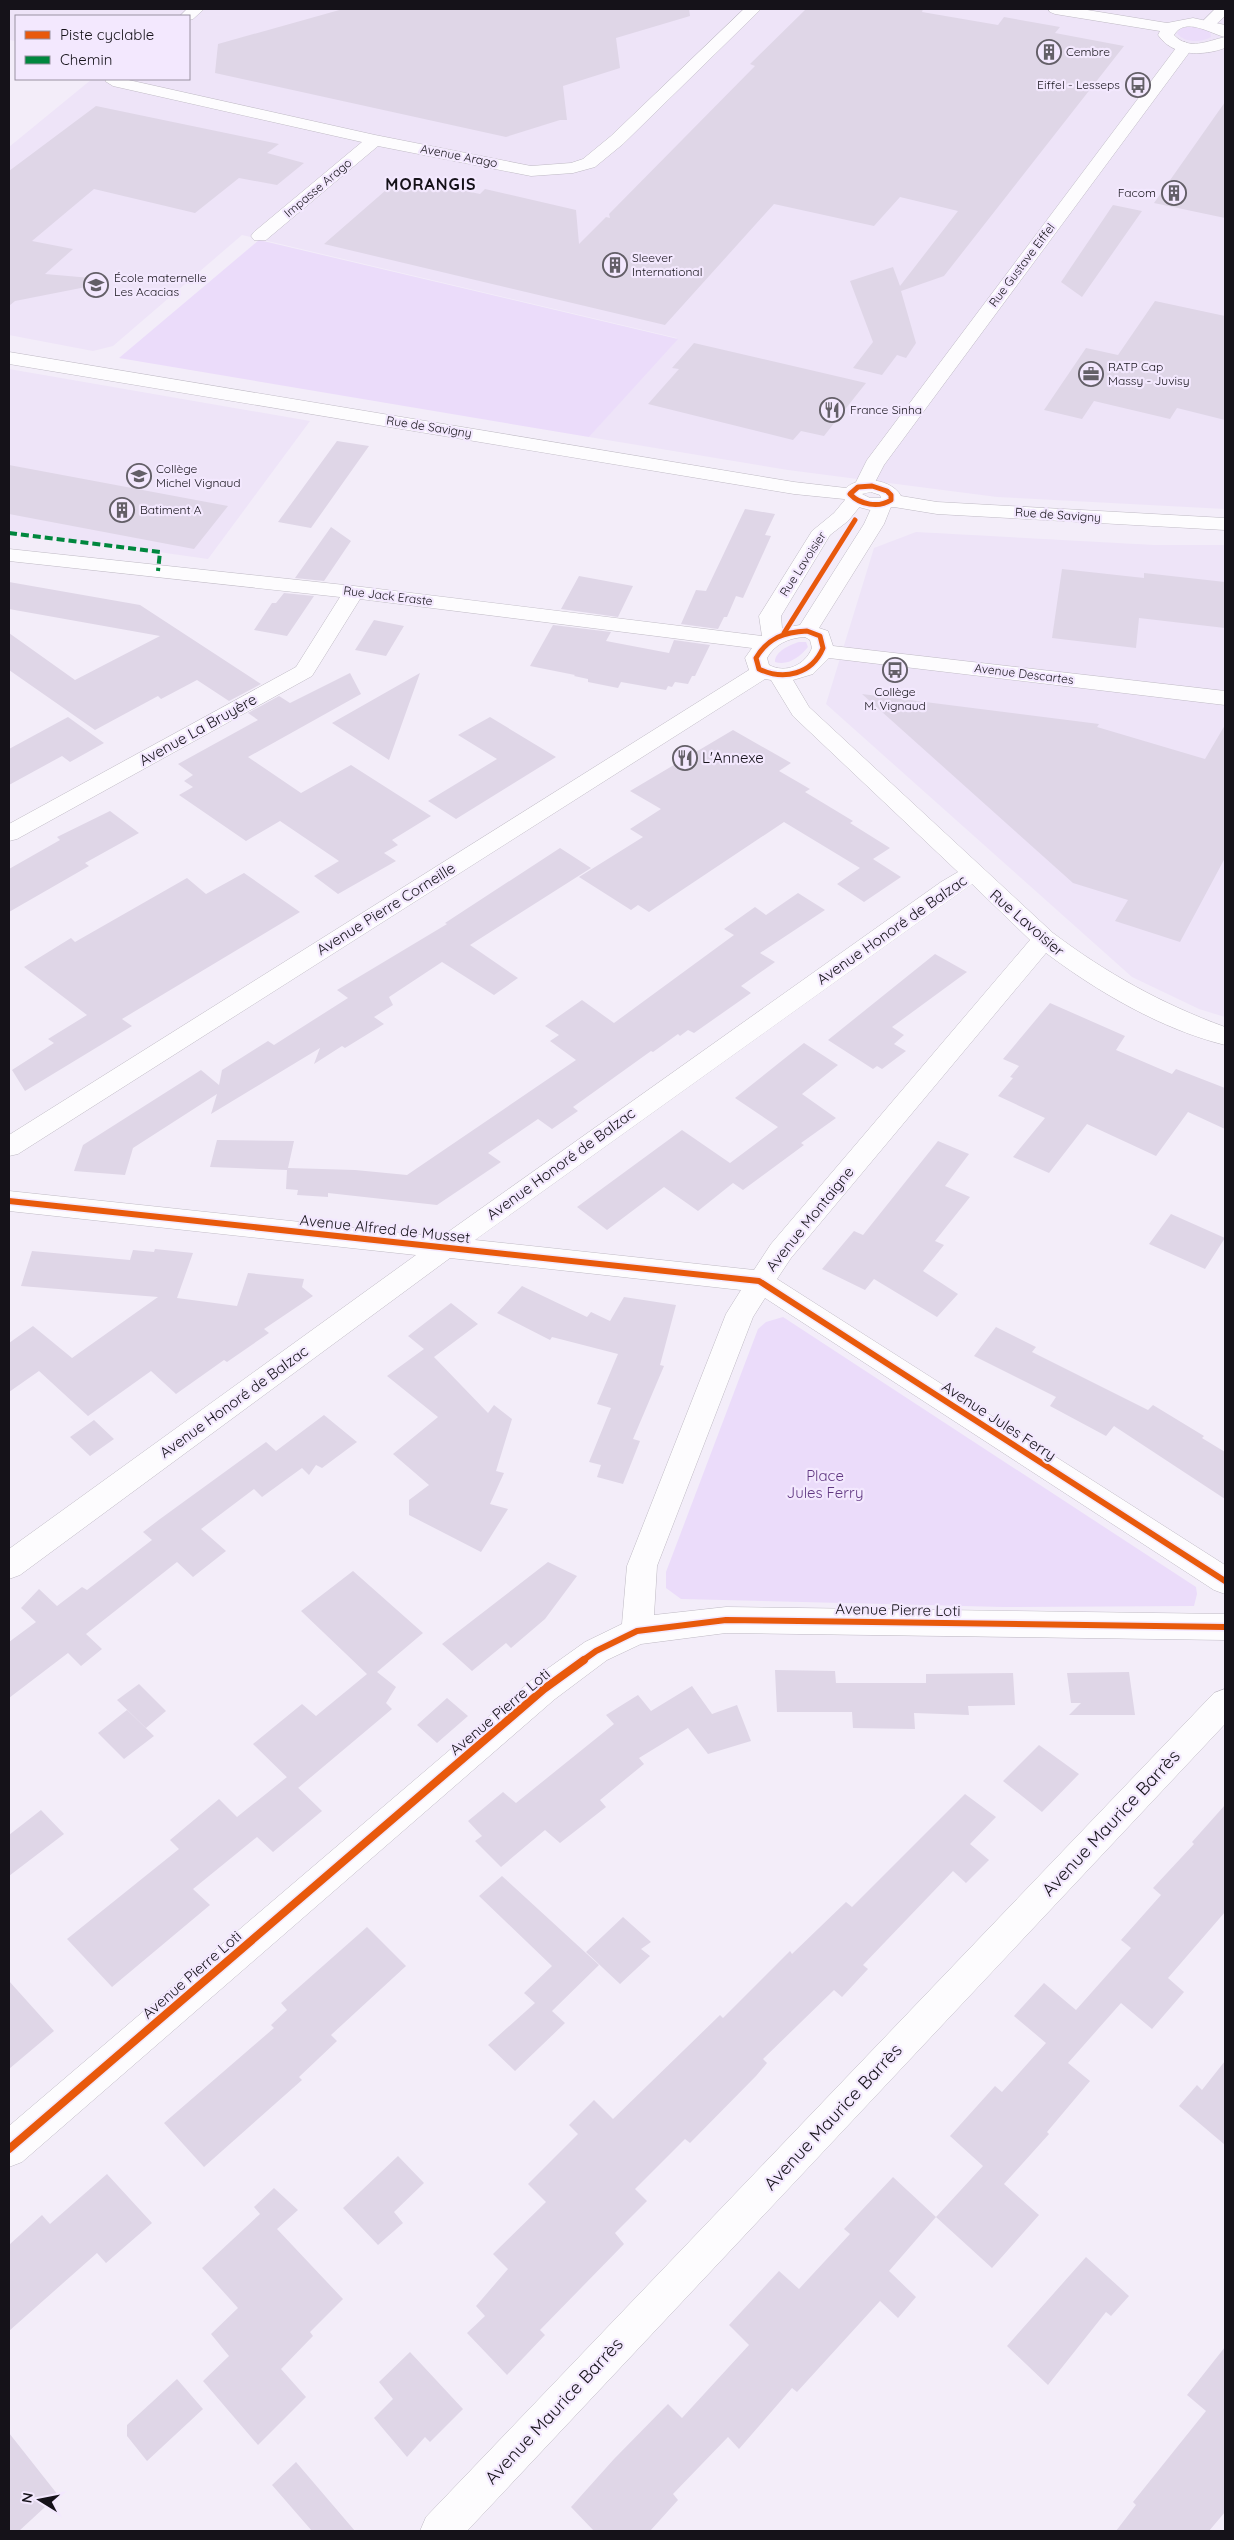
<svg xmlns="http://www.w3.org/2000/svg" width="1234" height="2540" font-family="Quicksand,sans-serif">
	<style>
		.built { fill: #eee4f8 }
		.green { fill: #ebdcfa }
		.building { fill: #dfd6e7 }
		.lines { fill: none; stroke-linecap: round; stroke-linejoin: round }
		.street-casing { stroke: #bfbac4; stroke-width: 1 }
		.secondary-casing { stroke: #bfbac4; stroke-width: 1 }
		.street { fill: #fdfcfe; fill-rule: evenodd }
		.secondary { fill: #fdfcfe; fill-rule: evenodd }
		.quiet { stroke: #00873e; stroke-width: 4; stroke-dasharray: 8 4; stroke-linecap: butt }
		.cycleway-far2-casing { stroke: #f3e8fe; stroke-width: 8 }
		.cycleway-far1-casing { stroke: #f3e8fe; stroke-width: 9 }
		.cycleway-casing { stroke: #f3e8fe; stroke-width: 11 }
		.cycleway-far2 { stroke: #e8590c; stroke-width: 5 }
		.cycleway-far1 { stroke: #e8590c; stroke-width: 6 }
		.cycleway { stroke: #e8590c; stroke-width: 8 }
		.labels { text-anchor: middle; stroke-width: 4.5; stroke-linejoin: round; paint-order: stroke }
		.far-poi-label { font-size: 12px; fill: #151219; stroke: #f3e8fe; text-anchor: start }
		.far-street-label { font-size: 12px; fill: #151219; stroke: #f3e8fe }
		.street-label { font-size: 15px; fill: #151219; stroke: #f3e8fe }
		.poi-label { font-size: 15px; fill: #151219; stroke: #f3e8fe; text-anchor: start }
		.park-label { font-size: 15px; fill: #613882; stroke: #f3e8fe }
		.far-district-label { font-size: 16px; font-weight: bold; letter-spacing: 1px; fill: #151219; stroke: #f3e8fe }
		.near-street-label { font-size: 18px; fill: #151219; stroke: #f3e8fe }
	</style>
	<rect width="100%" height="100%" fill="#f3edf9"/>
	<path class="built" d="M9 9H1225V509L997 497 788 470 589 437 677 338 242 235 113 346 93 351 9 335V147L92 79H189V16H16V41L9 40Z
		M9 369 310 421 208 559 9 531Z
		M916 532 1154 545H1225V1017L1199 1009 1132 977 826 704 874 548Z"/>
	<path class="green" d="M1193 26 1210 31 1211 37C1201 43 1184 43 1177 33L1181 28Z
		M259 240 678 339 589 437 119 358Z
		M799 642H806L808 647C800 657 788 666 775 662 775 651 790 645 799 642Z
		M783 1317 1196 1587 1197 1594 1194 1606 1003 1607 681 1599 666 1588V1572L758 1329 766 1322Z"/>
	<path class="building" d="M343 9H689L690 16 616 38 620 68 563 86 567 120H560L506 137 215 73 218 44Z
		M806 9H923L922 12 998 25 1004 17 1060 27 1055 33 1124 46 944 276 901 291 916 343 906 358 897 355 882 375 853 368 873 342 850 281 893 267 900 286 958 211 900 197 874 226 774 204 665 325 324 244 401 177 480 194 485 189 576 210 579 244 606 217 610 218 609 214 755 66 750 64Z
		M1225 102V218L1154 203Z
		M96 106 279 144 267 153 304 163 277 185 239 178 195 213 94 189 32 241 73 249 45 274 91 278V286L15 301 9 306V171Z
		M1113 205 1142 211 1082 297 1061 282Z
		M1155 301 1225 316V420L1177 408 1170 419 1094 401 1082 419 1044 410 1086 348 1118 355Z
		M694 343 866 383 824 436 801 431 793 440 648 404 679 369 672 368Z
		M337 441 369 446 311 528 278 522Z
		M9 465 228 506 194 549 9 514Z
		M745 509 775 514 765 535 771 536 743 598 736 596 727 617H724L718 629 681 624 696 590 706 591Z
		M331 527 351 541 324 581 295 578Z
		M1062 569 1144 578V573L1225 582V628L1139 618 1136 648 1052 638Z
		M579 576 633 586 618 617 561 609Z
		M9 582 140 605 261 684 229 701 197 680 161 699 158 696 95 730 9 670V633L75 680 160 636 9 609Z
		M284 593 314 596 287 636 254 630 272 603H276Z
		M374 620 404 626 386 656 355 650Z
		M553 625 611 632 606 641 669 653 674 640 710 645 695 676H692L688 684 675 682 672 687 668 686 666 690 621 682 618 688 588 682V679L574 676 575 675 530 666Z
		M350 673 361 694 248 757 301 793 351 765 431 816 392 840 398 845 384 853 396 861 338 894 314 876 339 861 280 821 246 841 179 795 193 787 184 781 193 775 178 764 258 720 248 713 279 696 290 703Z
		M420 673 389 760 332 723Z
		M862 694 1099 724 1097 727 1205 759 1225 725V858L1180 942 1115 921 1128 900 1073 883Z
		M68 717 104 743 70 762 62 756 9 785V749Z
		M490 717 556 757 456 819 428 801 497 759 458 735Z
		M733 730 791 763 779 771 810 789 805 792 853 821 850 823 890 848 873 859 901 877 864 902 837 884 867 863 860 868 784 822 649 912 638 905 631 910 579 877 643 837 630 829 661 809 630 791Z
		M110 811 139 833 85 863 89 866 9 912V869L60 840 57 837Z
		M560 848 591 868 470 945 518 978 494 995 442 962 389 997 393 1005 374 1017 384 1024 345 1048 342 1046 314 1064 320 1048 211 1114 217 1094 133 1148 125 1175 74 1171 83 1145 201 1070 219 1085 222 1070 268 1041 274 1045 348 998 337 990 447 924 445 923Z
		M244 873 300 912 122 1019 132 1026 25 1091 12 1070 54 1043 48 1039 87 1015 24 967 71 938 75 942 187 878 206 894Z
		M798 893 825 910 760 953 775 962 741 986 751 993 694 1033 688 1030 680 1036 678 1034 653 1052 651 1051 573 1107 578 1111 552 1129 538 1119 488 1153 501 1162 437 1205 328 1193V1197L297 1195 298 1190 286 1189 287 1170 210 1167 217 1140 294 1141 288 1168 355 1170 407 1175 576 1060 550 1041 559 1035 545 1026 582 1000 614 1023 734 935 724 929 755 907 766 915Z
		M935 954 967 972 892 1027 904 1035 894 1044 906 1051 882 1069 877 1066 873 1069 828 1040Z
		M1050 1003 1125 1036 1116 1050 1172 1074 1176 1069 1225 1088V1129L1188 1112 1156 1156 1087 1124 1049 1173 1013 1157 1045 1118 998 1096 1013 1078 1010 1077 1019 1066 1003 1059Z
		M804 1043 838 1065 802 1094 836 1118 801 1143 804 1145 743 1190 733 1183 698 1211 664 1187 607 1230 577 1207 682 1130 730 1163 778 1127 735 1098Z
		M938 1141 969 1154 945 1186 970 1197 935 1241 944 1245 923 1271 958 1294 937 1317 874 1279 865 1290 822 1269 854 1231 863 1235Z
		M1171 1214 1225 1238 1205 1269 1149 1244Z
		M155 1249 193 1253 177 1298 237 1306 248 1273 304 1279 302 1287 313 1296 264 1329 269 1333 227 1362 224 1360 176 1394 151 1371 88 1416 39 1371 9 1392V1343L33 1326 72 1358 158 1297 21 1286 32 1251 130 1260 133 1250 154 1252Z
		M522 1286 587 1317 591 1312 610 1321 624 1297 676 1305 660 1365 664 1366 633 1439 640 1441 623 1484 597 1477 601 1465 589 1462 611 1408 597 1404 618 1354 552 1337 550 1340 497 1313Z
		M451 1303 478 1324 434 1357 488 1413 494 1405 512 1419 496 1471 504 1473 490 1504 508 1509 481 1552 409 1515V1500L429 1485 393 1454 438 1417 387 1376 424 1349 408 1336Z
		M996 1327 1036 1347 1032 1352 1148 1410 1153 1405 1204 1436 1202 1438 1225 1452V1499L1114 1426 1106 1436 1050 1406 1056 1397 974 1356Z
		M324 1415 357 1442 322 1468 316 1465 309 1475 302 1468 262 1497 254 1489 201 1529 226 1551 193 1577 177 1562 86 1634 102 1649 81 1666 68 1653 9 1698V1642L36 1622 21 1608 39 1589 57 1606 82 1587 87 1590 152 1540 143 1532 160 1519 266 1442 276 1451Z
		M94 1420 114 1439 90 1456 70 1437Z
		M548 1562 577 1576 545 1619 511 1648 506 1643 472 1671 442 1644Z
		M353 1571 423 1633 377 1672 396 1687 386 1703 392 1709 298 1788 253 1744 302 1704 316 1716 367 1674 301 1611Z
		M775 1670 835 1671 836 1683H926V1674L1013 1673 1015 1705 968 1706 969 1715 914 1713 915 1729 853 1728 852 1712H777Z
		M1129 1672 1135 1715H1069L1081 1703H1071L1067 1673Z
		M139 1684 166 1711 146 1728 117 1700Z
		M692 1686 712 1714 737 1705 751 1741 708 1754 688 1728 639 1758 644 1764 600 1800 606 1807 560 1843 545 1830 501 1867 475 1841 482 1836 468 1821 503 1792 516 1803 614 1724 606 1715 638 1695 651 1711Z
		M447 1698 468 1716 437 1743 417 1725Z
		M127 1710 154 1736 124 1759 98 1733Z
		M1039 1745 1079 1774 1042 1812 1003 1781Z
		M287 1777 322 1811 273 1852 257 1837 193 1889 210 1905 112 1987 67 1939 179 1849 170 1840 219 1799 237 1817Z
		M965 1794 996 1817 970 1844 989 1860 966 1883 953 1871 863 1965 868 1969 842 1997 834 1990 763 2059 767 2063 756 2076 690 2143 685 2139 635 2189 647 2201 615 2233 624 2244 540 2330 545 2335 507 2375 467 2333 485 2316 476 2306 508 2269 493 2254 546 2202 528 2184 578 2134 569 2125 594 2100 613 2119 720 2015 723 2018 790 1951 792 1954 846 1902 852 1907Z
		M1225 1805V1912L1168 1978 1184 1992 1152 2029 1121 2003 1068 2063 1090 2081 1047 2132 1049 2134 1004 2184 1039 2215 992 2268 936 2217 983 2166 950 2136 995 2086 1002 2092 1046 2043 1014 2016 1044 1983 1076 2010 1131 1948 1121 1940 1161 1895 1153 1888 1194 1844 1192 1842Z
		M41 1810 64 1834 9 1876V1835Z
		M502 1876 599 1965 552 2011 565 2023 515 2071 488 2045 535 2003 524 1993 552 1966 479 1896Z
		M623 1917 651 1942 641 1949 650 1956 620 1984 586 1952Z
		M367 1927 406 1966 331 2035 337 2041 299 2077 302 2080 204 2167 164 2123 274 2028 271 2025 287 2010 281 2003Z
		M9 1981 54 2031 9 2069Z
		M1225 2061V2145L1179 2106 1197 2085 1202 2090Z
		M398 2156 424 2183 394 2212 403 2223 378 2245 343 2208Z
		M107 2174 152 2223 106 2263 97 2253 9 2331V2245L42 2215 50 2224Z
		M893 2177 936 2217 889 2271 916 2297 898 2318 880 2301 797 2392 792 2388 739 2449 728 2437 673 2494 678 2500 650 2531H594L571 2507 614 2459 668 2404 682 2418 749 2345 729 2325 779 2271 799 2289 850 2234 844 2229Z
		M274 2188 298 2210 277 2229 343 2299 310 2332 313 2336 281 2369 306 2397 258 2445 203 2381 229 2356 211 2334 238 2308 202 2268 260 2214 254 2207Z
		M1086 2257 1129 2296 1111 2316 1106 2312 1048 2385 1007 2346Z
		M1225 2347V2512L1209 2531H1116L1136 2505 1133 2502 1206 2411 1187 2395Z
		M410 2352 463 2409 430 2442 425 2437 407 2457 374 2418 393 2399 379 2382Z
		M177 2379 203 2409 147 2461 127 2436V2425Z
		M9 2433 58 2495 19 2531H9Z
		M296 2462 355 2531H312L272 2485Z"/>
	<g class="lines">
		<defs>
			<path id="street" d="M187 9H204L193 19 189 20V16H180Z
				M744 9H761L623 144 595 167 573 173 531 176 378 146 266 240H254L251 236 254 232 362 142 113 86 105 81 107 79H124L375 135 531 166 571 163 583 159 611 136Z
				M1215 9H1225V16L1213 27H1203L1200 24Z
				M1185 42 1193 47 1191 50 884 465 871 490H857L854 486 867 460 1179 44Z
				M856 493 863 495 866 499 848 521 830 535 781 616 782 628 800 625 864 524 875 500H889L892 504 884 524 819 628 828 631 833 646 1225 691V705L829 658 813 674 793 680 809 707 1053 933C1106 973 1162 1004 1225 1027V1045C1161 1029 1098 992 1046 953L791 1258 777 1279 1225 1565V1594L1214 1590 765 1298 753 1317 657 1566 654 1615 726 1607 1225 1614V1640L726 1633 641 1644 607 1660 555 1699 22 2162 9 2167V2126L533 1679 585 1642 622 1624 627 1566 726 1314 741 1290 450 1258 20 1575 9 1579V1549L416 1255 9 1211V1191L441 1237 941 882 958 872 793 716 771 680 765 679 18 1154 9 1156V1135L749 670 745 658 752 648 360 599 312 676 17 839 9 841V824L296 667 340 597 9 561V549L354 586 762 636 759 616 812 531 834 513 849 495ZM805 637 810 640 812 648C805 665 786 674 769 665L767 658C775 644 788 638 805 637ZM972 884 1030 940 771 1244 754 1270 475 1240Z
				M1225 1689V1724L467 2531H420L426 2517 1214 1693Z"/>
			<path id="secondary" d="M1048 9H1081L1167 23 1193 18 1225 25V37C1211 34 1185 16 1174 35 1189 51 1207 41 1225 37V48C1203 56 1173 57 1158 35L1160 31 1055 14 1050 12Z
				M9 352 794 482 846 488C860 475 892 479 901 496L937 502 1225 518V530L937 514 894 507 870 510 851 505 844 499 794 494 9 364ZM871 492 880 495 881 498H870L862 494Z"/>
		</defs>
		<use href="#street" class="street-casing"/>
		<use href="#secondary" class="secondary-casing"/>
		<use href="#street" class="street"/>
		<use href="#secondary" class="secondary"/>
		<path class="quiet" d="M9 533 160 552 158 571"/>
		<defs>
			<path id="cycleway-far2" d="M872 486 887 491 891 495V500C879 508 860 505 850 494L858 487Z
				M807 631 820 636 823 648C812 674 784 681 759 669L756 658C768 638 784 632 807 631Z
				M784 633 855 520"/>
			<path id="cycleway-far1" d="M9 1201 759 1281 1225 1581
				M582 1661 596 1651 637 1631 726 1620 1225 1627"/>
			<path id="cycleway" d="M9 2149 544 1689 584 1660"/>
		</defs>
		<use href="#cycleway-far2" class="cycleway-far2-casing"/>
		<use href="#cycleway-far1" class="cycleway-far1-casing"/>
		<use href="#cycleway" class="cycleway-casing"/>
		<use href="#cycleway-far2" class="cycleway-far2"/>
		<use href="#cycleway-far1" class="cycleway-far1"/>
		<use href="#cycleway" class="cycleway"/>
	</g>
	<defs>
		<symbol id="building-ring" viewBox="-11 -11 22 22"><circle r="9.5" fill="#f3e8fe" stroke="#635f67" stroke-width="1.5"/><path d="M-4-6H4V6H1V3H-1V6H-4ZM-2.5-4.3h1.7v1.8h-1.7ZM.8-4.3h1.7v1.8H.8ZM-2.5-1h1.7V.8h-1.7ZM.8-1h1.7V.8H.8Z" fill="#635f67"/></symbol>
		<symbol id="bus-ring" viewBox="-11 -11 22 22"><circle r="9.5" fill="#f3e8fe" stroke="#635f67" stroke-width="1.5"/><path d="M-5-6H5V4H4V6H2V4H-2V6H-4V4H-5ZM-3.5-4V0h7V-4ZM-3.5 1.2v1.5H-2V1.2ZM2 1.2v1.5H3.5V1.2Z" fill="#635f67"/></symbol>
		<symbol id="school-ring" viewBox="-11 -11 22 22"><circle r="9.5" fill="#f3e8fe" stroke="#635f67" stroke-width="1.5"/><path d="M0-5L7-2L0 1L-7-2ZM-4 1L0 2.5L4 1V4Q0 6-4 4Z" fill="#635f67"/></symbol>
		<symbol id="office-ring" viewBox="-11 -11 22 22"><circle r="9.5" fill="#f3e8fe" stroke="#635f67" stroke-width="1.5"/><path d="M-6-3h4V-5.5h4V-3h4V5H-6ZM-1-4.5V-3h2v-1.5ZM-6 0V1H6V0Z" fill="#635f67"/></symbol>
		<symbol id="restaurant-ring" viewBox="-11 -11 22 22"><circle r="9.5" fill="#f3e8fe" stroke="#635f67" stroke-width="1.5"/><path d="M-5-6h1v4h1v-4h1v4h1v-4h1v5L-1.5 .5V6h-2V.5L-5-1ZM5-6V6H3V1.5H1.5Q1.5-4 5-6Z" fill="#635f67"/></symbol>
	</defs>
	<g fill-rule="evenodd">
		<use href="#building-ring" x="1035" y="38" width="28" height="28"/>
		<use href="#bus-ring" x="1124" y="71" width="28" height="28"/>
		<use href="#building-ring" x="1160" y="179" width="28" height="28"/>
		<use href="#building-ring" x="601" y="251" width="28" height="28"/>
		<use href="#school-ring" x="82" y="271" width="28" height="28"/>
		<use href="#office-ring" x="1077" y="360" width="28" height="28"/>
		<use href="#restaurant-ring" x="818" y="396" width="28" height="28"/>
		<use href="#school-ring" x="125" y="462" width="28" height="28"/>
		<use href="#building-ring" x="108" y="496" width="28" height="28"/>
		<use href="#bus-ring" x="881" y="656" width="28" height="28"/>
		<use href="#restaurant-ring" x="671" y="744" width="28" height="28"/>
	</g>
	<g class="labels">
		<g class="far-poi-label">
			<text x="1066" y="56">Cembre</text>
			<text x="1120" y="89" text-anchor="end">Eiffel - Lesseps</text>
			<text x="1156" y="197" text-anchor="end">Facom</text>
			<text x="632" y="262">Sleever<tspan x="632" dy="14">International</tspan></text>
			<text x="114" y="282">École maternelle<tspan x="114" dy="14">Les Acacias</tspan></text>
			<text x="1108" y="371">RATP Cap<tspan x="1108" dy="14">Massy - Juvisy</tspan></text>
			<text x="850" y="414">France Sinha</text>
			<text x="156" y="473">Collège<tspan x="156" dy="14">Michel Vignaud</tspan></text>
			<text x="140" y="514">Batiment A</text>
			<text x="895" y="696" text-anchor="middle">Collège<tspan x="895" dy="14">M. Vignaud</tspan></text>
		</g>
		<g class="far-street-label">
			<text transform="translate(459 156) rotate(11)" y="4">Avenue Arago</text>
			<text transform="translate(318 188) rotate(-40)" y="4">Impasse Arago</text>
			<text transform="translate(1022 265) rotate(-53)" y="4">Rue Gustave Eiffel</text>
			<text transform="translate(429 427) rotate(9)" y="4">Rue de Savigny</text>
			<text transform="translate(1058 515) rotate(4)" y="4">Rue de Savigny</text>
			<text transform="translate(803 564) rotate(-57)" y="4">Rue Lavoisier</text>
			<text transform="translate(388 596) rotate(7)" y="4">Rue Jack Eraste</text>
			<text transform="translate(1024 674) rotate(7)" y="4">Avenue Descartes</text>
		</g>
		<g class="street-label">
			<text transform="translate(198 730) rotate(-29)" y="5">Avenue La Bruyère</text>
			<text transform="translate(386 909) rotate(-32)" y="5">Avenue Pierre Corneille</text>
			<text transform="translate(1027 923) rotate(41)" y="5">Rue Lavoisier</text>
			<text transform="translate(892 930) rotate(-35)" y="5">Avenue Honoré de Balzac</text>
			<text transform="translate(561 1164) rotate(-36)" y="5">Avenue Honoré de Balzac</text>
			<text transform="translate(810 1219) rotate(-51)" y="5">Avenue Montaigne</text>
			<text transform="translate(385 1229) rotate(6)" y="5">Avenue Alfred de Musset</text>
			<text transform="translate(234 1402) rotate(-36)" y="5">Avenue Honoré de Balzac</text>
			<text transform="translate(999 1421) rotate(33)" y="5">Avenue Jules Ferry</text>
			<text transform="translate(898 1610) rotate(1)" y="5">Avenue Pierre Loti</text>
			<text transform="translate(500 1712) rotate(-40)" y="5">Avenue Pierre Loti</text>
			<text transform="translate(192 1975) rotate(-41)" y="5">Avenue Pierre Loti</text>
		</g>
		<g class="poi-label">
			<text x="702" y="763">L'Annexe</text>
		</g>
		<g class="park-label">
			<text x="825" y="1481">Place<tspan x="825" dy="17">Jules Ferry</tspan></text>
		</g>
		<g class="far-district-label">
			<text x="431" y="190">MORANGIS</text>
		</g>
		<g class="near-street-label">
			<text transform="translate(1111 1823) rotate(-47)" y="6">Avenue Maurice Barrès</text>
			<text transform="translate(833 2117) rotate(-47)" y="6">Avenue Maurice Barrès</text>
			<text transform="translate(554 2411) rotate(-47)" y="6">Avenue Maurice Barrès</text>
		</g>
	</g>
	<rect width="1234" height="2540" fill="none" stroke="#151219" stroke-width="20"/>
	<rect x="15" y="15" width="175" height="65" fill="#f3e8fe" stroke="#9a92a2"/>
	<rect x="25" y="31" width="25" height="8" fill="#e8590c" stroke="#9a92a2"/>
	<text x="60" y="40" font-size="15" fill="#151219">Piste cyclable</text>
	<rect x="25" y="56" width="25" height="8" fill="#00873e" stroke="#9a92a2"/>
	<text x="60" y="65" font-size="15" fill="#151219">Chemin</text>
	<g transform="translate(40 2500) rotate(280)" stroke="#f3e8fe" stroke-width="4" paint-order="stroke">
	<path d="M0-4L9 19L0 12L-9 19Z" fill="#151219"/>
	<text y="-8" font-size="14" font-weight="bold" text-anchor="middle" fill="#151219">N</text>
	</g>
</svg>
